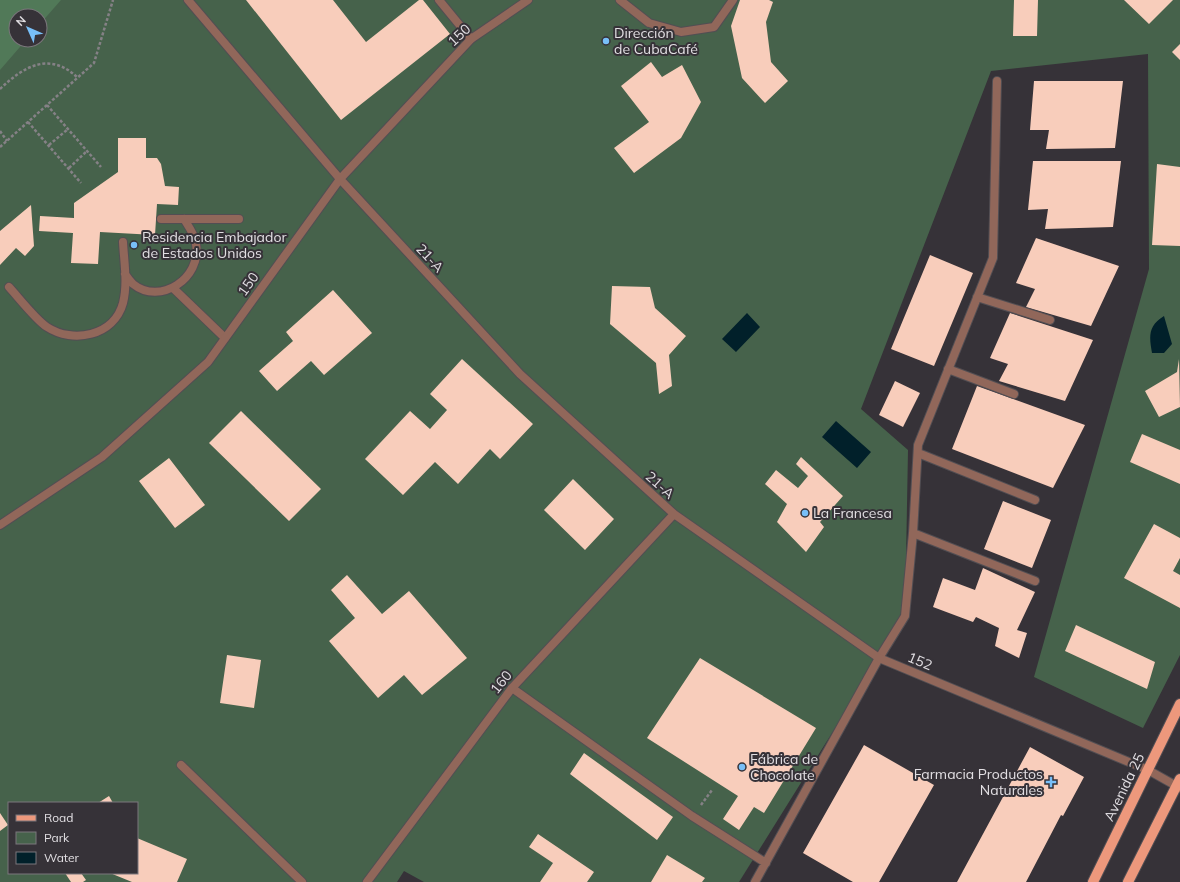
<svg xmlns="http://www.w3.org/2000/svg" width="1180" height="882" font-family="Mulish,sans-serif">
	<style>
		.green { fill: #46624b; fill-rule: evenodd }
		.forest { fill: #517958 }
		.water { fill: #01202a }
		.building { fill: #f8cdbb }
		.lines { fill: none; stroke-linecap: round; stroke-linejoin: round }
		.service-casing { stroke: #524e53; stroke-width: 10 }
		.minor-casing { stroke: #524e53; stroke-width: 10 }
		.primary-casing { stroke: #524e53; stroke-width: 12 }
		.path { stroke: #858186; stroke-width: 2.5; stroke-dasharray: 3 2; stroke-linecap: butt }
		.service { stroke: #91675a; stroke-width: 8 }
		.minor { stroke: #91675a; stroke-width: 8 }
		.primary { stroke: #ed987c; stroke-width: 10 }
		.poi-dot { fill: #78bff8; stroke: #363238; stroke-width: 1.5 }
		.labels { text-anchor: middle; stroke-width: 4; stroke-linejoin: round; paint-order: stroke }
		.poi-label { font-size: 14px; fill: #e2dfe3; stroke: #363238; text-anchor: start }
		.street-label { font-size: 14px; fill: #e2dfe3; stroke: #363238 }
	</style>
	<rect width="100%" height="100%" fill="#363238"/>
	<path class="green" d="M0 0H1180V655L1143 728 1034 677 1149 269 1148 54 991 71 861 409 908 450 905 616 739 882H424L404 871 397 882H0ZM16 16H40V40H16ZM9 803H137V873H9Z"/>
	<path class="forest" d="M0 0H61L40 24V16H16V40H26L0 70Z"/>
	<path class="water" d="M747 313 760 327 736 352 722 339Z
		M1164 316 1172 344 1164 353H1152C1149 336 1148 326 1164 316Z
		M836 421 871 452 857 468 822 437Z"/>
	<path class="building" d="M246 0H333L366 42 419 0H423L450 34 341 120Z
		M740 0H769L773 2 766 22 771 62 788 81 765 103 742 78 731 26Z
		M1014 0H1038L1037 36H1013Z
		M1124 0H1173L1149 24Z
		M1180 44V60L1172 52Z
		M651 62 662 77 682 65 701 102 681 138 634 173 614 148 649 122 621 86Z
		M1034 81H1123L1115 148 1046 149 1049 130H1030Z
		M118 138H146V158H157L161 164 165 186 179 187 178 205 157 204 155 235 100 232 98 264 71 263 73 233 39 231 40 216 74 218V203L118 172Z
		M1033 161H1121L1113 227 1045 229 1048 209 1028 210Z
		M1157 164 1180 167V246L1152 245Z
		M31 205 34 246 25 256 16 248 0 265V231Z
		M1036 238 1119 266 1091 326 1026 307 1035 289 1016 283Z
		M930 255 973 273 934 366 891 349Z
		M612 286 650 287 655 308 686 336 669 355 672 386 659 394 656 363 610 324Z
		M333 290 372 333 324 375 311 361 277 391 259 371 293 341 286 332Z
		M1010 313 1093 340 1065 401 999 381 1008 364 990 358Z
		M462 359 533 424 500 459 490 449 458 484 435 462 403 495 365 459 410 411 430 429 447 410 430 394Z
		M1179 359 1180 407 1159 417 1145 391 1177 372Z
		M895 381 920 393 903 427 879 415Z
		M977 386 1085 425 1053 488 952 449Z
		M241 411 321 489 289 521 209 443Z
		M1142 434 1180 450V484L1130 462Z
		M801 457 843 496 820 522 824 527 806 552 777 522 787 504 765 484 776 470 798 488 808 476 796 464Z
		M169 458 205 505 175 528 139 481Z
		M573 479 614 519 585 550 544 510Z
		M1003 501 1051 520 1032 568 984 549Z
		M1154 524 1180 538V558L1173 571 1180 575V608L1124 578Z
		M983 568 1035 592 1017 630 1027 633 1019 658 995 646 999 628 976 617 973 622 933 607 943 578 975 590Z
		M347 575 382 614 409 591 467 658 422 695 404 675 378 698 329 641 355 618 331 590Z
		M1076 625 1155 662 1147 689 1065 651Z
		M227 655 261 660 254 708 220 703Z
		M700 658 816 728 764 813 754 807 739 830 723 819 738 796 647 738Z
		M864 745 934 785 879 882H853L803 853Z
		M1030 747 1084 777 1063 816 1061 815 1026 882H957Z
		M584 753 673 817 657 840 570 774Z
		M109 796 113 803H98Z
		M0 813 8 825 0 831Z
		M538 834 594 872 587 882H540L553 863 529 847Z
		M137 838 187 859 177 882H132L110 873H137Z
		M667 855 705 878 702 882H651Z
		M65 873H81L86 880 83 882H71Z"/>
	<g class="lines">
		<defs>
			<path id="service" d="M439 0 471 39
				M620 0 649 23 681 32 714 27 733 0
				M161 219H239
				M125 274C127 277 130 281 133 284 160 306 202 278 196 244 195 235 189 227 184 219
				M9 287C19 298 36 320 47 327 73 344 114 336 123 303 128 283 124 262 123 242
				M173 288 225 338
				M977 297 1050 320
				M948 369 1014 394
				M918 453 1035 500
				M913 533 1035 581
				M512 688 692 816 766 863
				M181 765 302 882
				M755 882 879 658 905 616 913 533 918 445 993 258 997 81"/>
			<path id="minor" d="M188 0 340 179 520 374 674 514 879 658 1148 770 1180 788
				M0 525 102 457 208 362 340 179 471 39 528 0
				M367 882 512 688 674 514"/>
			<path id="primary" d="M1093 882 1180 704
				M1128 882 1180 779"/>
		</defs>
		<use href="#service" class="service-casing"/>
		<use href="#minor" class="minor-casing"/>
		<use href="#primary" class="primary-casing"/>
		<path class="path" d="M0 89C24 66 50 51 78 78
			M47 105 101 167
			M28 122 81 183
			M0 131 7 141
			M49 145 68 129
			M0 147 94 63 113 0
			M69 168 87 151
			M701 805 712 790"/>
		<use href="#service" class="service"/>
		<use href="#minor" class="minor"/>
		<use href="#primary" class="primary"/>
	</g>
	<g class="poi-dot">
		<circle cx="606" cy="41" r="4"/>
		<circle cx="134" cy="245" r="4"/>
		<circle cx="805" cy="513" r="4"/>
		<circle cx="742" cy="767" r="4"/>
		<path d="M1049 776h4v4h4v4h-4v4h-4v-4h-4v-4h4z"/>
	</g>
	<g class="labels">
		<g class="poi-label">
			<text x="614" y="38">Dirección<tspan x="614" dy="16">de CubaCafé</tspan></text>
			<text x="142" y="242">Residencia Embajador<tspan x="142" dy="16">de Estados Unidos</tspan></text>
			<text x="813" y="518">La Francesa</text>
			<text x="750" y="764">Fábrica de<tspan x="750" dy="16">Chocolate</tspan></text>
			<text x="1043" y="779" text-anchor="end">Farmacia Productos<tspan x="1043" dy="16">Naturales</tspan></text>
		</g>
		<g class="street-label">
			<text transform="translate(459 35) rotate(-43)" y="5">150</text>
			<text transform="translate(430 258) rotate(47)" y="5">21-A</text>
			<text transform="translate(248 284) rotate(-54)" y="5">150</text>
			<text transform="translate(660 485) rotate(42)" y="5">21-A</text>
			<text transform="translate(920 661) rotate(23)" y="5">152</text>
			<text transform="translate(501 682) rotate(-51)" y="5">160</text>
			<text transform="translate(1124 787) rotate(-64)" y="5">Avenida 25</text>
		</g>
	</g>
	<rect x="8" y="802" width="130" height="72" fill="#363238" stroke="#7b777c"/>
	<rect x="16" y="815" width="20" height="6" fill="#ed987c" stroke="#7b777c"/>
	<text x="44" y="822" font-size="12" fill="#e2dfe3">Road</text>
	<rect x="16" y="832" width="20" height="12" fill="#46624b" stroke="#7b777c"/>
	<text x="44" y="842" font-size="12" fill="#e2dfe3">Park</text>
	<rect x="16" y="852" width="20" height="12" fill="#01202a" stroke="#7b777c"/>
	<text x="44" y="862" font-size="12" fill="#e2dfe3">Water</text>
	<g transform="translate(28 28) rotate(315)"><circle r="19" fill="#363238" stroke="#7b777c"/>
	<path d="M0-3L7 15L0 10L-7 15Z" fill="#78bff8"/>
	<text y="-6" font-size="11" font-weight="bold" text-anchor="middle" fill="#e2dfe3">N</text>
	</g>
</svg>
